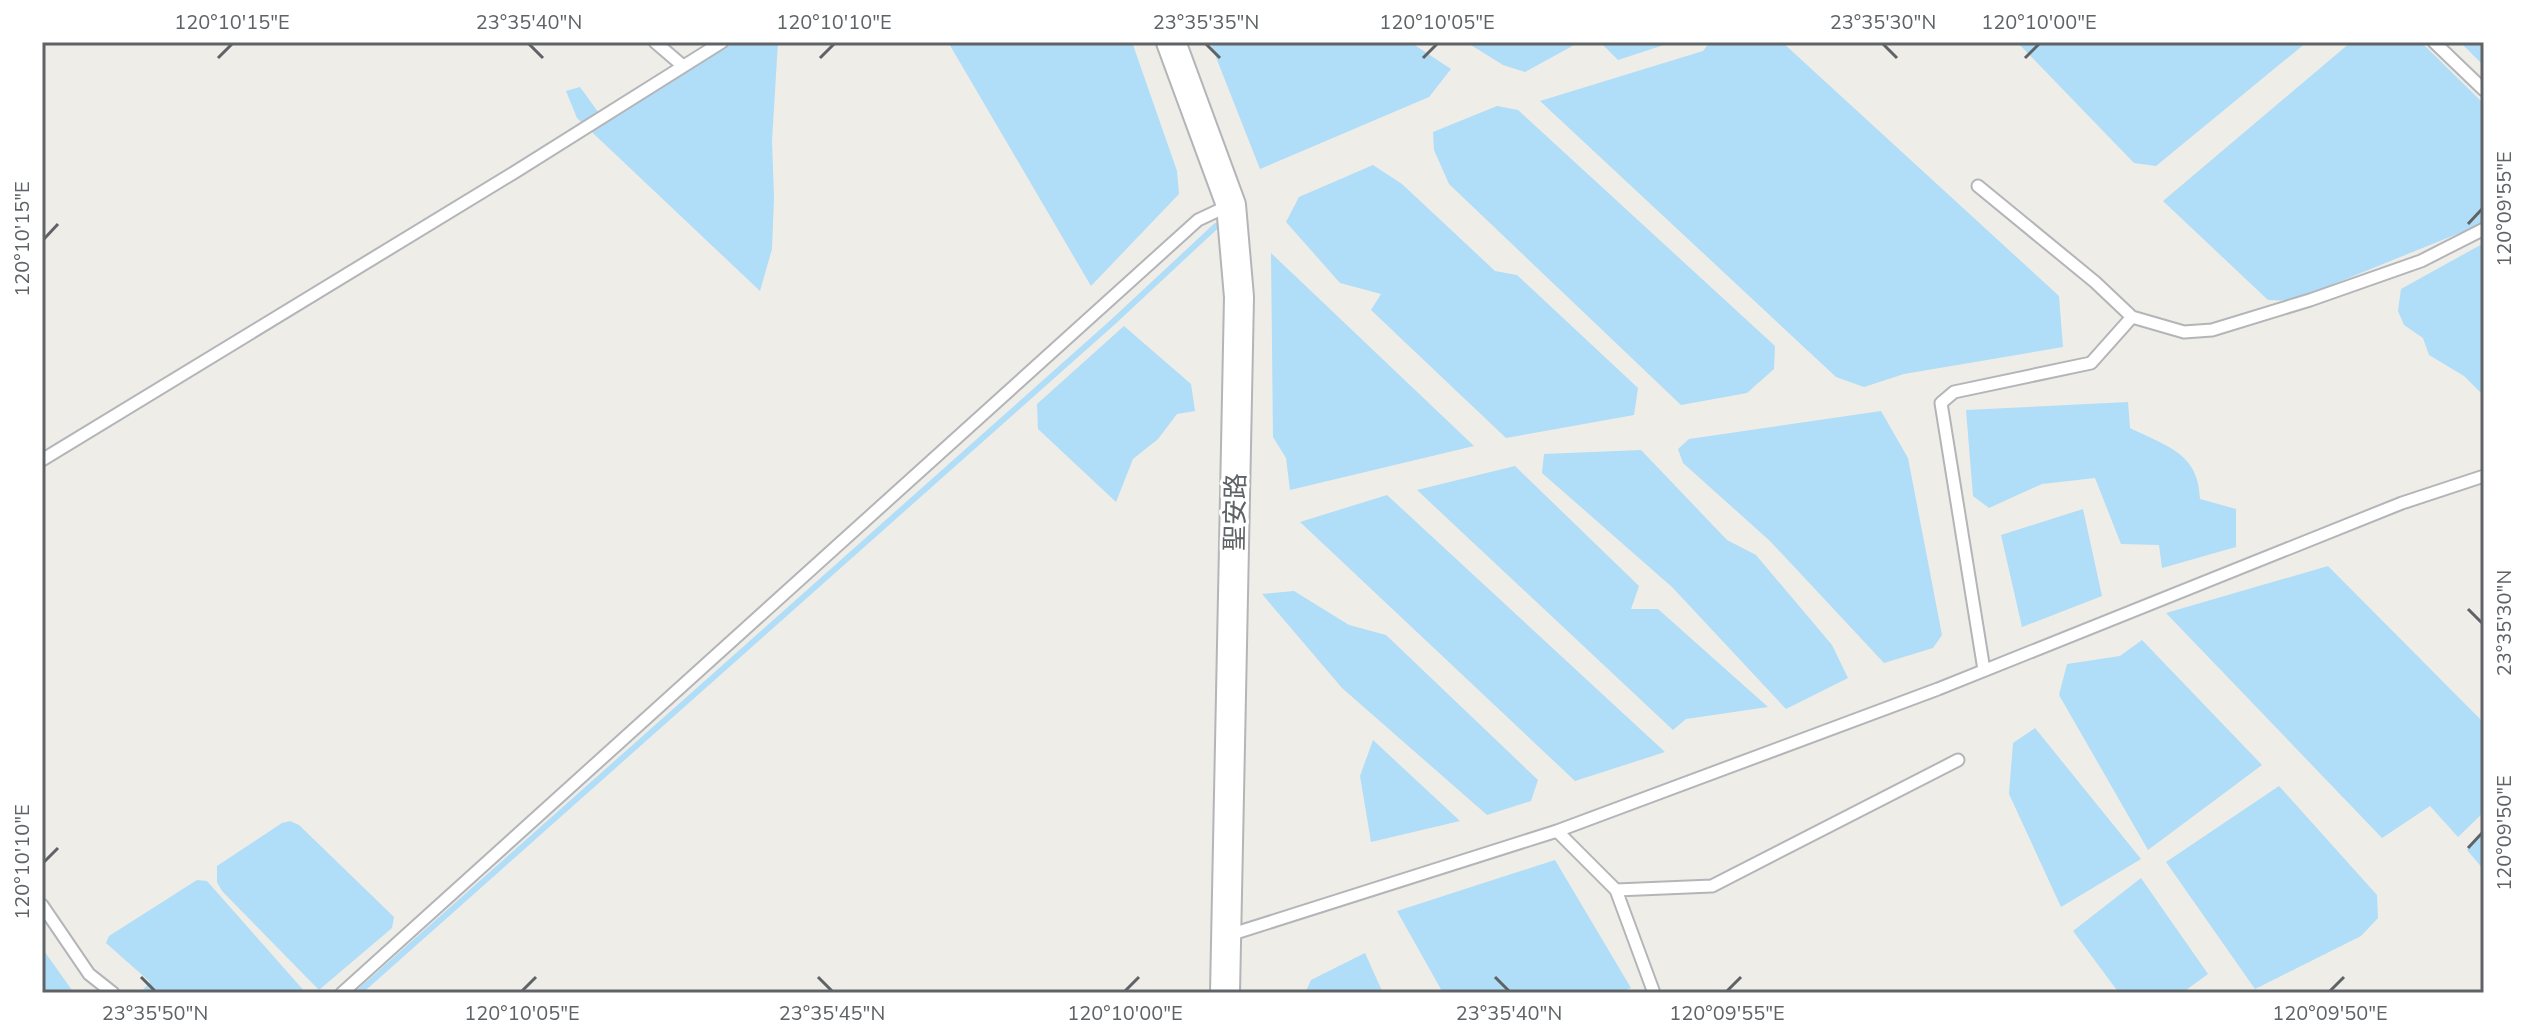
<svg xmlns="http://www.w3.org/2000/svg" width="2526" height="1035" font-family="'Nunito Sans','Noto Sans TC',sans-serif">
	<style>
		.water { fill: #b0ddf7 }
		.lines { fill: none; stroke-linecap: round; stroke-linejoin: round }
		.stream { stroke: #b0ddf7; stroke-width: 6 }
		.service-casing { stroke: #b3b5b8; stroke-width: 15 }
		.tertiary-casing { stroke: #b3b5b8; stroke-width: 32 }
		.service { stroke: #fff; stroke-width: 11 }
		.tertiary { stroke: #fff; stroke-width: 28 }
		.ticks { fill: none; stroke: #5f6366; stroke-width: 3 }
		.labels { text-anchor: middle; stroke-width: 6; stroke-linejoin: round; paint-order: stroke }
		.street-label { font-size: 26px; fill: #5f6366; stroke: #fff }
		.neatline { fill: none; stroke: #5f6366; stroke-width: 3 }
		.ticks-label { font-size: 20px; text-anchor: middle; fill: #5f6366 }
	</style>
	<rect width="100%" height="100%" fill="#efede8"/>
	<path class="water" d="M730 42H778L772 141 774 198 772 249 760 291 577 118 566 91 580 87 601 116Z
		M948 42H1132L1177 171 1179 194 1091 286Z
		M1210 42H1410L1451 69 1429 97 1260 169Z
		M1466 42H1574L1576 44 1525 72 1503 65Z
		M1600 42H1673L1618 60Z
		M1710 42H1782L2059 296 2063 347 1904 374 1864 387 1836 377 1540 101 1703 51Z
		M2017 42H2307L2156 166 2134 163Z
		M2351 42H2421L2484 104V223L2292 301 2268 300 2163 201Z
		M2460 42H2484V66Z
		M1497 106 1518 110 1775 346 1774 369 1747 393 1681 405 1449 184 1434 150 1433 132Z
		M1373 165 1402 184 1495 271 1517 275 1638 388 1634 415 1506 438 1371 310 1381 294 1340 283 1286 222 1299 197Z
		M2484 243V396L2464 376 2429 355 2423 338 2404 325 2398 311 2401 289Z
		M1271 253 1474 446 1290 490 1286 458 1273 437Z
		M1124 326 1191 384 1195 411 1177 414 1158 439 1133 459 1116 502 1038 429 1037 404Z
		M2128 402 2130 428C2166 446 2199 453 2200 499L2236 509V547L2162 568 2159 545 2121 544 2095 478 2042 484 1989 508 1973 496 1966 410Z
		M1881 411 1908 458 1942 635 1933 648 1884 663 1770 541 1683 463 1678 449 1689 439Z
		M1641 450 1727 540 1756 555 1832 645 1848 678 1786 709 1672 587 1542 473 1544 454Z
		M1515 466 1639 586 1631 609H1658L1768 707 1686 719 1673 730 1417 490Z
		M1387 495 1665 752 1575 781 1300 522Z
		M2083 509 2102 596 2022 627 2001 535Z
		M2328 566 2484 723V812L2458 837 2430 806 2382 838 2166 613Z
		M1294 591 1349 625 1386 635 1538 780 1531 801 1487 815 1342 688 1262 594Z
		M2142 640 2262 765 2148 850 2059 695 2067 664 2120 656Z
		M2035 728 2141 859 2061 907 2009 794 2013 743Z
		M1373 740 1460 821 1371 842 1360 776Z
		M2279 786 2377 895 2378 918 2361 936 2255 989 2166 862Z
		M290 821 299 825 394 917 392 928 319 990 222 891 217 882V866L282 823Z
		M2484 833V870L2467 850Z
		M1555 860 1631 988 1619 993H1443L1397 911Z
		M2141 878 2208 974 2182 993H2119L2073 931Z
		M197 880 207 881 306 993H140L150 982 106 943 109 936Z
		M42 948 74 993H42Z
		M1365 953 1383 993H1305L1311 980Z"/>
	<g class="lines">
		<path class="stream" d="M358 993 1113 322 1216 226"/>
		<defs>
			<path id="service" d="M655 42 683 66
				M2434 42 2484 90
				M1978 186 2095 282 2132 317 2184 332 2212 330 2310 300 2421 261 2484 229
				M42 460 515 172 722 42
				M1984 670 1941 403 1954 392 2091 363 2132 317
				M1557 831 1616 890 1654 993
				M1616 890 1712 886 1958 760
				M42 905 89 974 113 993
				M1226 936 1557 831 1938 689 2402 503 2484 476
				M342 993 1198 220 1230 205"/>
			<path id="tertiary" d="M1171 42 1231 205 1239 297 1225 993"/>
		</defs>
		<use href="#service" class="service-casing"/>
		<use href="#tertiary" class="tertiary-casing"/>
		<use href="#service" class="service"/>
		<use href="#tertiary" class="tertiary"/>
	</g>
	<path class="ticks" d="M529 44 543 58M1206 44 1220 58M1883 44 1897 58M218 58 232 44M820 58 834 44M1423 58 1437 44M2025 58 2039 44M2468 224 2482 209M44 239 58 224M2468 609 2482 623M2468 848 2482 833M44 862 58 848M141 977 155 991M818 977 832 991M1495 977 1509 991M522 991 536 977M1125 991 1139 977M1727 991 1741 977M2330 991 2344 977"/>
	<g class="labels">
		<g class="street-label">
			<text transform="translate(1235 512) rotate(-89)" y="9">聖安路</text>
		</g>
	</g>
	<rect width="2526" height="1035" fill="none" stroke="#ffffff" stroke-width="88"/>
	<rect x="44" y="44" width="2438" height="947" class="neatline"/>
	<g class="ticks-label">
		<text x="232" y="29">120°10'15"E</text>
		<text x="529" y="29">23°35'40"N</text>
		<text x="834" y="29">120°10'10"E</text>
		<text x="1206" y="29">23°35'35"N</text>
		<text x="1437" y="29">120°10'05"E</text>
		<text x="1883" y="29">23°35'30"N</text>
		<text x="2039" y="29">120°10'00"E</text>
		<text transform="translate(2504 209) rotate(-90)" y="7">120°09'55"E</text>
		<text transform="translate(22 239) rotate(-90)" y="7">120°10'15"E</text>
		<text transform="translate(2504 623) rotate(-90)" y="7">23°35'30"N</text>
		<text transform="translate(2504 833) rotate(-90)" y="7">120°09'50"E</text>
		<text transform="translate(22 862) rotate(-90)" y="7">120°10'10"E</text>
		<text x="155" y="1020">23°35'50"N</text>
		<text x="522" y="1020">120°10'05"E</text>
		<text x="832" y="1020">23°35'45"N</text>
		<text x="1125" y="1020">120°10'00"E</text>
		<text x="1509" y="1020">23°35'40"N</text>
		<text x="1727" y="1020">120°09'55"E</text>
		<text x="2330" y="1020">120°09'50"E</text>
	</g>
</svg>
